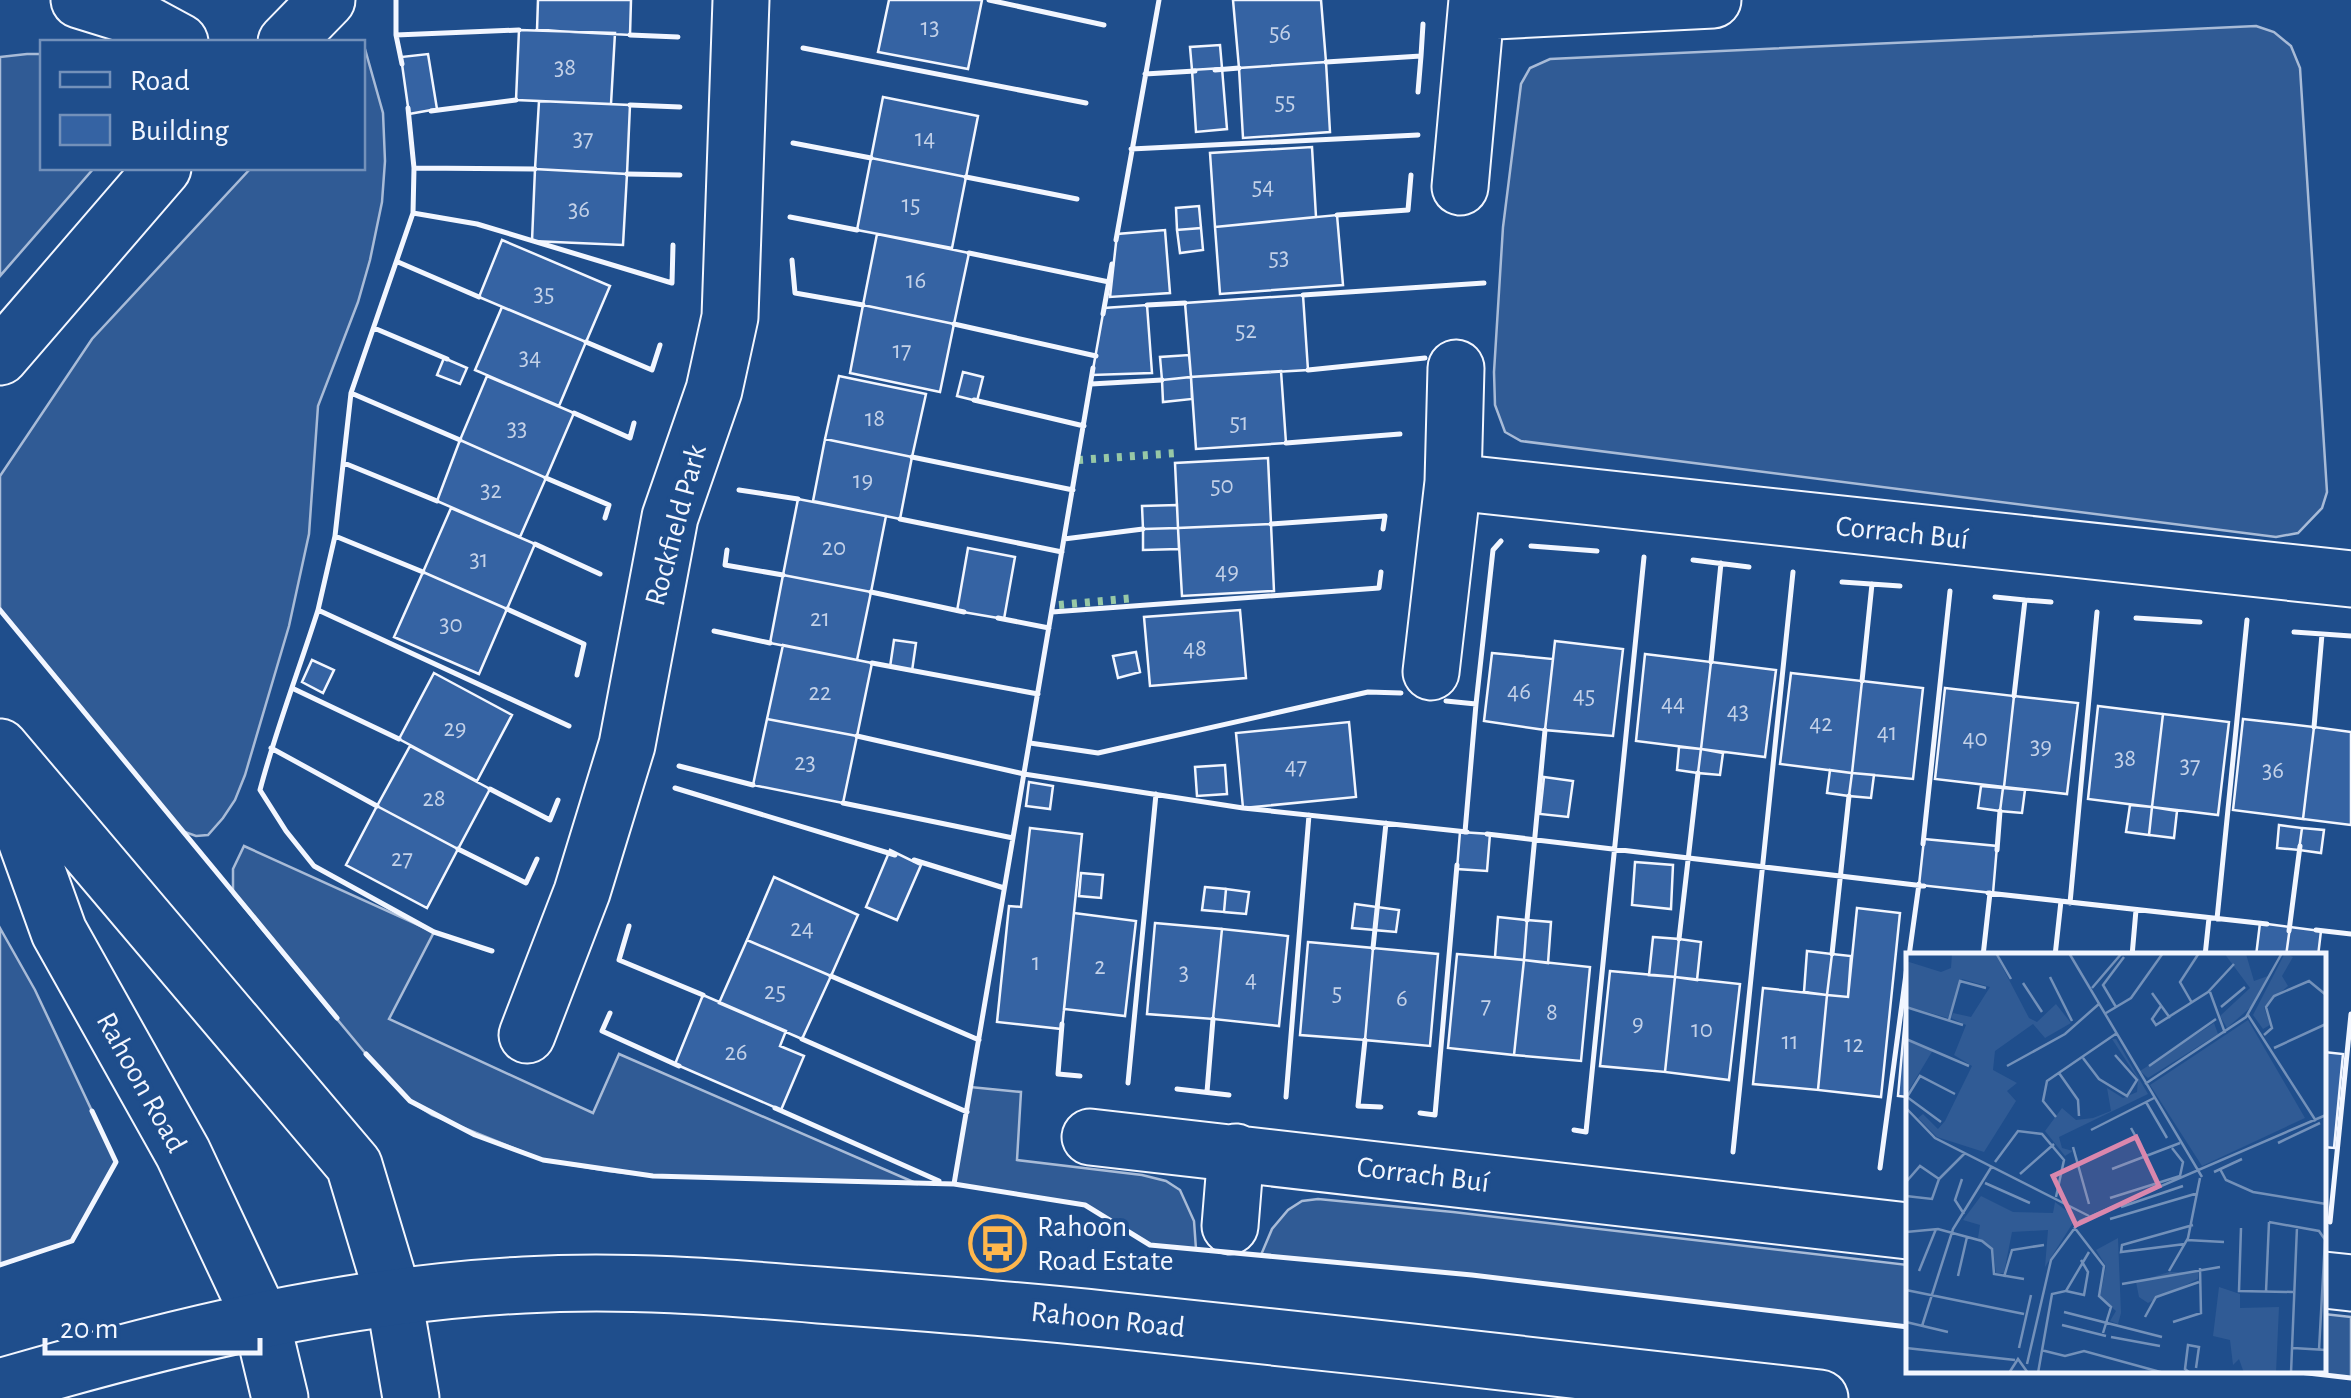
<svg xmlns="http://www.w3.org/2000/svg" width="2351" height="1398" font-family="'Alegreya Sans',sans-serif">
	<style>
		.built { fill: #305b95; stroke: #a8bbd7; stroke-width: 2.5 }
		.building { fill: #3563a3; stroke: #f2f6ff; stroke-width: 2.5 }
		.lines { fill: none; stroke-linecap: round; stroke-linejoin: round }
		.minor-casing { stroke: #f2f6ff; stroke-width: 59 }
		.major-casing { stroke: #f2f6ff; stroke-width: 59 }
		.minor { stroke: #1f4e8c; stroke-width: 55 }
		.major { stroke: #1f4e8c; stroke-width: 55 }
		.hedge { stroke: #97c8a6; stroke-width: 8; stroke-dasharray: 5 8; stroke-linecap: butt }
		.wall { stroke: #f2f6ff; stroke-width: 5 }
		.labels { text-anchor: middle; stroke-width: 8; stroke-linejoin: round; paint-order: stroke }
		.number-label { font-size: 25px; fill: #c3d1e8 }
		.street-label { font-size: 30px; fill: #f2f6ff; stroke: #1f4e8c }
		.poi-label { font-size: 30px; fill: #f2f6ff; stroke: #1f4e8c; text-anchor: start }
		.inset-road { fill: none; stroke: #7391ba; stroke-width: 2.5 }
		.view { fill: #da87ad; fill-opacity: 0.15; stroke: #da87ad; stroke-width: 5 }
		.inset-edge { fill: none; stroke: #f2f6ff; stroke-width: 5 }
	</style>
	<rect width="100%" height="100%" fill="#1f4e8c"/>
	<path class="built" d="M2256 26 2274 32 2291 46 2300 68 2327 492 2322 508 2298 533 2276 537 1521 441 1505 432 1495 405 1494 372 1503 227 1521 84 1530 68 1550 59Z
		M365 49 383 113 385 161 382 202 370 260 358 302 318 406 309 534 289 626 245 775 235 800 223 818 208 835 196 836 182 831 0 610V476L92 339 251 168H362Z
		M27 54H42V168H94L0 276V57Z
		M244 846 434 932 389 1019 593 1113 619 1054 918 1184 653 1176 608 1171 543 1160 432 1115 410 1101 366 1054 233 894V869Z
		M0 928 35 990 116 1162 72 1241 0 1265Z
		M970 1087 1021 1092 1017 1160 1142 1175 1166 1181 1180 1190 1194 1221 1196 1249 1261 1255 1272 1229 1288 1210 1302 1201 1318 1199 1453 1212 1908 1265V1327L1472 1275 1150 1245 1085 1205 954 1184Z
		M2324 1314 2351 1317V1378L2282 1371 2324 1370Z"/>
	<path class="building" d="M538 0H631L630 35 537 30Z
		M889 0H982L968 69 878 52Z
		M1233 0H1321L1326 62 1239 68Z
		M519 30 615 33 611 104 516 100Z
		M1220 45 1222 68 1192 70 1190 47Z
		M428 54 437 109 409 114 401 57Z
		M1326 62 1330 132 1243 138 1239 68Z
		M1222 68 1227 129 1196 132 1192 70Z
		M883 97 978 116 966 177 871 158Z
		M539 101 630 105 627 174 535 169Z
		M1312 147 1316 217 1215 227 1210 153Z
		M871 158 966 177 952 248 857 230Z
		M535 169 627 174 623 245 532 241Z
		M1199 206 1201 228 1177 230 1176 208Z
		M1337 215 1343 285 1220 294 1215 227Z
		M1201 228 1203 250 1180 253 1177 230Z
		M1165 230 1170 293 1110 297 1117 234Z
		M877 234 969 253 954 324 863 305Z
		M502 240 610 286 586 342 479 297Z
		M1303 295 1308 370 1191 377 1185 303Z
		M863 305 954 324 940 392 850 373Z
		M1147 305 1152 373 1092 375 1104 308Z
		M502 307 586 342 559 406 475 370Z
		M1189 355 1191 377 1162 380 1160 357Z
		M444 358 467 368 460 384 437 375Z
		M1281 371 1286 443 1196 449 1191 377Z
		M963 372 983 377 977 401 957 396Z
		M487 376 574 413 546 478 460 440Z
		M839 376 926 394 912 457 825 439Z
		M1191 377 1192 399 1163 402 1162 380Z
		M825 439 912 457 900 519 813 501Z
		M460 440 546 478 520 537 437 501Z
		M1268 458 1271 524 1178 528 1175 463Z
		M798 499 886 516 871 592 783 575Z
		M1177 505 1178 528 1143 529 1142 506Z
		M451 508 535 544 507 609 423 572Z
		M1271 524 1274 591 1182 596 1178 528Z
		M1178 528 1179 549 1143 550V529Z
		M968 548 1015 557 1004 619 957 611Z
		M423 572 507 609 479 674 394 637Z
		M783 575 871 592 857 660 770 643Z
		M1240 610 1246 678 1150 686 1144 617Z
		M894 640 916 643 912 671 890 667Z
		M1555 641 1623 649 1613 736 1545 730Z
		M783 645 872 663 857 736 767 719Z
		M1136 652 1140 672 1118 678 1113 656Z
		M1492 653 1553 659 1545 730 1484 721Z
		M1645 654 1711 662 1701 749 1636 741Z
		M312 660 334 670 323 693 302 682Z
		M1711 662 1776 670 1765 757 1701 749Z
		M434 673 512 715 477 781 399 739Z
		M1791 673 1862 681 1852 773 1780 764Z
		M1862 681 1923 688 1913 779 1852 773Z
		M1945 688 2014 696 2004 787 1935 779Z
		M2014 696 2078 703 2067 794 2004 787Z
		M2098 706 2163 714 2152 807 2088 799Z
		M2163 714 2229 722 2218 815 2152 807Z
		M767 719 857 736 843 803 753 785Z
		M2243 719 2314 727 2303 819 2233 810Z
		M1349 722 1356 797 1243 808 1236 733Z
		M2314 727 2351 732V825L2303 819Z
		M410 746 490 789 458 849 377 806Z
		M1679 747 1701 749 1698 773 1677 770Z
		M1701 749 1723 753 1720 775 1698 773Z
		M1225 765 1227 794 1197 796 1195 767Z
		M1830 770 1852 773 1849 796 1827 793Z
		M1852 773 1874 775 1871 798 1849 796Z
		M1544 777 1573 781 1568 817 1540 814Z
		M1029 782 1053 786 1050 809 1026 806Z
		M1981 786 2003 788 2000 811 1978 808Z
		M2003 788 2025 790 2022 813 2000 811Z
		M2130 805 2152 807 2149 835 2126 832Z
		M377 806 458 849 427 908 346 865Z
		M2152 807 2177 811 2174 838 2149 835Z
		M2279 825 2302 828 2299 850 2277 848Z
		M1030 828 1082 834 1062 1029 997 1022 1009 906 1021 907Z
		M2302 828 2324 830 2321 853 2299 850Z
		M1460 832 1490 834 1487 871 1457 869Z
		M1924 839 1997 846 1993 893 1919 885Z
		M890 850 921 865 897 920 866 907Z
		M1635 862 1673 865 1671 909 1632 905Z
		M1081 873 1103 875 1101 898 1079 896Z
		M774 877 858 915 831 976 747 940Z
		M1205 887 1226 889 1224 912 1202 910Z
		M1226 889 1249 892 1246 914 1224 912Z
		M1355 904 1377 907 1374 930 1352 928Z
		M1377 907 1399 910 1396 932 1374 930Z
		M1857 908 1900 913 1881 1097 1818 1090 1827 995 1848 997Z
		M1074 913 1136 921 1125 1016 1064 1009Z
		M1498 917 1527 920 1524 960 1495 957Z
		M1527 920 1551 922 1548 963 1524 960Z
		M1155 923 1222 929 1213 1019 1147 1014Z
		M2260 923 2290 927 2286 956H2256Z
		M2290 927 2321 931 2318 956H2286Z
		M1222 929 1288 936 1279 1026 1213 1019Z
		M1653 937 1679 939 1675 977 1649 975Z
		M1679 939 1701 942 1697 980 1675 977Z
		M747 940 831 976 802 1039 719 1003Z
		M1308 942 1373 948 1365 1040 1300 1035Z
		M1373 948 1438 954 1430 1046 1365 1040Z
		M1807 951 1832 954 1827 995 1804 992Z
		M1457 954 1524 960 1514 1055 1448 1048Z
		M1832 954 1851 956 1848 997 1827 995Z
		M1524 960 1590 967 1581 1061 1514 1055Z
		M1610 971 1675 977 1665 1072 1600 1066Z
		M1675 977 1740 984 1729 1080 1665 1072Z
		M1763 988 1827 995 1818 1090 1753 1084Z
		M703 995 786 1031 780 1046 804 1056 781 1110 675 1064Z
		M1906 1007H1908V1097L1898 1096Z
		M2324 1052 2343 1054 2334 1148 2324 1147Z"/>
	<g class="lines">
		<defs>
			<path id="minor" d="M79 0 134 17 180 42
				M1476 12 1713 0
				M286 42 327 0
				M1460 187 1477 0
				M0 357 163 168
				M1453 482 2351 579
				M1431 672 1453 482 1456 368
				M0 747 354 1165 394 1298 411 1398
				M0 768 59 932 183 1153 261 1319 280 1398
				M527 1035 582 892 627 745 670 517 714 390 730 317 741 0
				M1090 1137 1908 1231
				M1230 1226 1236 1152
				M2324 1280 2351 1283"/>
			<path id="major" d="M0 1387C171 1337 345 1294 524 1285 623 1279 721 1287 819 1295 914 1302 1009 1309 1104 1319 1343 1344 1581 1370 1820 1398"/>
		</defs>
		<use href="#minor" class="minor-casing"/>
		<use href="#major" class="major-casing"/>
		<use href="#minor" class="minor"/>
		<use href="#major" class="major"/>
		<path class="hedge" d="M1078 460 1177 453
			M1059 605 1135 598"/>
		<path class="wall" d="M396 0V35L402 64
			M989 0 1104 25
			M396 35 519 30
			M630 35 678 37
			M803 48 1086 103
			M1326 62 1421 56 1423 24
			M1215 70 1239 68
			M1145 74 1195 71
			M1418 92 1421 56
			M630 105 680 107
			M431 111 516 100
			M793 143 871 158
			M1131 149 1418 135
			M414 168 535 169
			M627 174 680 175
			M966 177 1077 199
			M413 213 477 224 672 283 673 245
			M1337 215 1408 210 1411 175
			M790 217 857 230
			M1116 240 1159 0
			M969 253 1109 282
			M792 260 795 293 863 305
			M398 262 479 297
			M1303 295 1484 283
			M1147 305 1185 303
			M1103 314 1112 264
			M954 324 1096 356
			M374 328 447 359
			M586 342 652 370 660 345
			M1093 368 954 1184 1085 1205 1150 1245 1472 1275 1908 1327
			M1308 370 1425 358
			M1091 384 1162 380
			M351 393 460 440
			M974 400 1084 426
			M574 413 630 438 634 423
			M1286 443 1400 434
			M912 457 1073 490
			M344 463 437 501
			M546 478 609 505 605 518
			M739 490 798 499
			M900 519 1062 552
			M1271 524 1385 516 1383 529
			M335 536 423 572
			M1064 539 1143 529
			M535 544 600 574
			M1531 546 1597 551
			M727 550 725 565 783 575
			M1693 560 1749 567
			M1842 582 1900 586
			M871 592 964 612
			M1995 597 2025 600
			M507 609 584 644 577 675
			M0 610 337 1018
			M318 610 335 536 351 393 413 213 414 168 408 108
			M1052 612 1379 588 1381 572
			M998 618 1049 628
			M2136 618 2200 622
			M714 631 770 643
			M2294 632 2351 636
			M1711 662 1721 563
			M872 663 1038 694
			M1862 681 1872 584
			M294 689 399 739
			M2014 696 2025 600 2051 602
			M1446 701 1476 704 1465 832
			M1476 704 1493 550 1501 541
			M2314 727 2322 634
			M857 736 1024 774 1243 808 1467 832
			M1030 743 1098 753 1368 692 1401 693
			M271 748 377 806
			M679 766 753 785
			M675 788 895 855
			M490 789 550 820 558 800
			M843 803 1013 838
			M1487 834 1924 886
			M1923 844 1950 591
			M458 849 526 883 537 859
			M1997 850 2000 811
			M914 860 1004 888
			M1988 893 2267 924
			M2070 903 2097 612
			M2217 919 2247 620
			M1527 920 1545 730
			M629 926 619 960 703 995
			M2316 930 2351 934
			M2289 931 2300 846
			M1679 939 1698 773
			M1373 948 1386 823
			M492 951 434 932 314 866 286 831 260 790C276 729 299 670 318 610L569 726
			M1832 954 1849 796
			M1909 956 1919 884
			M1983 956 1990 893
			M2055 956 2061 901
			M2132 956 2136 910
			M2205 956 2209 918
			M831 976 979 1040
			M610 1013 602 1031 679 1066
			M1062 1024 1058 1074 1080 1076
			M802 1039 967 1112
			M1365 1040 1358 1106 1381 1107
			M366 1054 410 1101 475 1135 543 1160 653 1176 954 1184
			M1128 1083 1156 794
			M1177 1089 1229 1095
			M1207 1092 1213 1019
			M1286 1097 1309 815
			M775 1108 939 1181
			M1420 1113 1435 1115 1457 865
			M1574 1130 1586 1132 1644 557
			M1733 1152 1793 572
			M1880 1168 1908 959
			M2330 1222 2351 1014
			M0 1265 72 1241 116 1162 92 1111
			M2282 1370 2351 1378"/>
	</g>
	<defs>
		<symbol id="bus-ring" viewBox="-11 -11 22 22"><circle r="9.5" fill="#1f4e8c" stroke="#ffb74d" stroke-width="1.5"/><path d="M-5-6H5V4H4V6H2V4H-2V6H-4V4H-5ZM-3.5-4V0h7V-4ZM-3.5 1.2v1.5H-2V1.2ZM2 1.2v1.5H3.5V1.2Z" fill="#ffb74d"/></symbol>
	</defs>
	<g fill-rule="evenodd">
		<use href="#bus-ring" x="966" y="1212" width="63" height="63"/>
	</g>
	<g class="labels">
		<g class="number-label">
			<text x="930" y="35">13</text>
			<text x="1280" y="40">56</text>
			<text x="565" y="75">38</text>
			<text x="1285" y="109">55</text>
			<text x="583" y="146">37</text>
			<text x="925" y="146">14</text>
			<text x="1263" y="194">54</text>
			<text x="911" y="212">15</text>
			<text x="579" y="217">36</text>
			<text x="1279" y="265">53</text>
			<text x="916" y="288">16</text>
			<text x="544" y="301">35</text>
			<text x="1246" y="338">52</text>
			<text x="902" y="358">17</text>
			<text x="530" y="365">34</text>
			<text x="875" y="426">18</text>
			<text x="1239" y="430">51</text>
			<text x="517" y="436">33</text>
			<text x="863" y="488">19</text>
			<text x="1222" y="493">50</text>
			<text x="491" y="498">32</text>
			<text x="834" y="555">20</text>
			<text x="479" y="567">31</text>
			<text x="1227" y="579">49</text>
			<text x="820" y="626">21</text>
			<text x="451" y="632">30</text>
			<text x="1195" y="656">48</text>
			<text x="1519" y="699">46</text>
			<text x="820" y="700">22</text>
			<text x="1584" y="703">45</text>
			<text x="1673" y="711">44</text>
			<text x="1738" y="719">43</text>
			<text x="1821" y="731">42</text>
			<text x="455" y="736">29</text>
			<text x="1887" y="740">41</text>
			<text x="1975" y="746">40</text>
			<text x="2041" y="754">39</text>
			<text x="2125" y="766">38</text>
			<text x="805" y="770">23</text>
			<text x="2190" y="773">37</text>
			<text x="1296" y="774">47</text>
			<text x="2273" y="778">36</text>
			<text x="434" y="806">28</text>
			<text x="402" y="866">27</text>
			<text x="802" y="936">24</text>
			<text x="1036" y="970">1</text>
			<text x="1100" y="974">2</text>
			<text x="1184" y="980">3</text>
			<text x="1251" y="987">4</text>
			<text x="775" y="999">25</text>
			<text x="1337" y="1000">5</text>
			<text x="1402" y="1006">6</text>
			<text x="1486" y="1013">7</text>
			<text x="1552" y="1020">8</text>
			<text x="1638" y="1031">9</text>
			<text x="1702" y="1037">10</text>
			<text x="1790" y="1049">11</text>
			<text x="1854" y="1052">12</text>
			<text x="736" y="1060">26</text>
		</g>
		<g class="street-label">
			<text transform="translate(675 525) rotate(-75)" y="10">Rockfield Park</text>
			<text transform="translate(1902 532) rotate(6)" y="10">Corrach Buí</text>
			<text transform="translate(142 1082) rotate(61)" y="10">Rahoon Road</text>
			<text transform="translate(1423 1174) rotate(7)" y="10">Corrach Buí</text>
			<text transform="translate(1108 1319) rotate(6)" y="10">Rahoon Road</text>
		</g>
		<g class="poi-label">
			<text x="1037" y="1236">Rahoon<tspan x="1037" dy="34">Road Estate</tspan></text>
		</g>
	</g>
	<g transform="translate(1906 953)">
		<rect width="420" height="420" fill="#1f4e8c"/>
		<path d="M46 0H89L123 65 131 69 150 51 165 70 139 85 127 71 89 98 87 117 111 130 101 138 110 148 78 199 31 184 12 165 17 161 32 176 39 168 66 113 48 102 60 72 45 65 47 60 65 64 84 34 56 26 42 65 0 53V8L35 19 45 15ZM318 0 340 1 348 28 362 23 345 54 321 75 314 63 344 35ZM379 0 387 4 376 23 382 33 358 54 364 72 357 76 347 62ZM342 67 399 165 296 213 244 132ZM308 70 312 81 242 125 234 118ZM206 86H210L242 141 153 184 156 195 167 198 159 203 139 178 156 155 170 167 187 165 205 158 201 135 217 145 231 139 232 126ZM0 87 27 97 0 142ZM75 243 107 259 147 260 149 249 170 265 139 314 142 277 106 279 98 320H90L87 297 72 285 74 272 57 267ZM212 285 215 360 212 371 204 368 210 358 194 344 200 313 190 297ZM263 319H292V326L242 350 233 344 230 329ZM313 334 334 341V355L373 354 370 420H338L333 406 327 412 324 387 307 383Z" fill="#305b95"/>
		<path class="inset-road" d="M90 0 105 26M163 0 296 224M144 24 166 68M117 30 136 59M186 35 216 0M304 39 319 80M246 40 264 65M286 50 274 29 293 0M255 53 246 66 250 72 302 39 328 11M0 54 57 72M210 54 197 32 218 4M315 54 339 34M200 60 225 45 257 0M342 62 410 168M43 67 54 28 80 35M358 82 366 75 360 54 368 43 403 28 420 42M0 86 63 113M368 95 420 71M177 105 193 126 221 143 231 127 209 102M101 113 159 81 194 50M243 113 310 66M153 120 172 147 173 163M239 131 340 64 376 0M240 149 261 185M0 155 29 185 183 263M150 164 137 148 141 128 211 80M35 169 1 144 14 123 49 141M225 175 241 204M185 177 248 145M372 190 414 170M167 194 183 251M199 199 230 183M89 209 112 178 136 181 158 207 150 244M206 216 274 190M314 216 320 227 347 239 420 251M308 219 336 206M114 221 148 191M33 226 59 200M56 226 49 247 58 261M0 229 14 213 33 226 26 246 0 243M79 230 124 250M204 245 274 223 277 209 266 195M215 254 277 233M204 266 292 240M363 269 413 278 420 288M168 274 198 313 193 343 205 354 197 380M335 275 333 338 387 339M0 279 32 276 76 288 86 296 88 321 118 326M281 287 318 289M279 291 215 299 216 292 287 272M13 318 30 276M263 318 282 285 294 225M52 323 61 284M98 324 106 297 138 292M216 331 314 314M0 337 118 361M160 338 178 342 182 319 175 307M360 339 363 269M158 359 256 384M239 364 250 344 293 329M0 369 42 379M267 369 295 360 294 315M156 372 200 383M16 373 47 276 86 213M205 384 254 393M0 395 109 407M113 395 125 342M387 395 420 397M135 397 159 403 178 398 258 420M413 397 419 287M121 411 145 307 174 268 420 162M103 420 112 406 122 420M132 420 146 341 160 338 183 299M284 420 279 416 282 392 293 394 290 415M385 420 391 274"/>
		<path class="view" d="M230 184 253 233 170 272 147 223Z"/>
		<rect width="420" height="420" class="inset-edge"/>
	</g>
	<rect x="40" y="40" width="325" height="130" fill="#1f4e8c" stroke="#7391ba" stroke-width="2.5"/>
	<rect x="60" y="72" width="50" height="15" fill="#1f4e8c" stroke="#7391ba" stroke-width="2.5"/>
	<text x="130" y="90" font-size="30" fill="#f2f6ff">Road</text>
	<rect x="60" y="115" width="50" height="30" fill="#3563a3" stroke="#7391ba" stroke-width="2.5"/>
	<text x="130" y="140" font-size="30" fill="#f2f6ff">Building</text>
	<path d="M45 1338v15h215v-15" fill="none" stroke="#f2f6ff" stroke-width="5"/>
	<text x="60" y="1338" font-size="30" fill="#f2f6ff" stroke="#1f4e8c" stroke-width="8" paint-order="stroke">20 m</text>
</svg>
